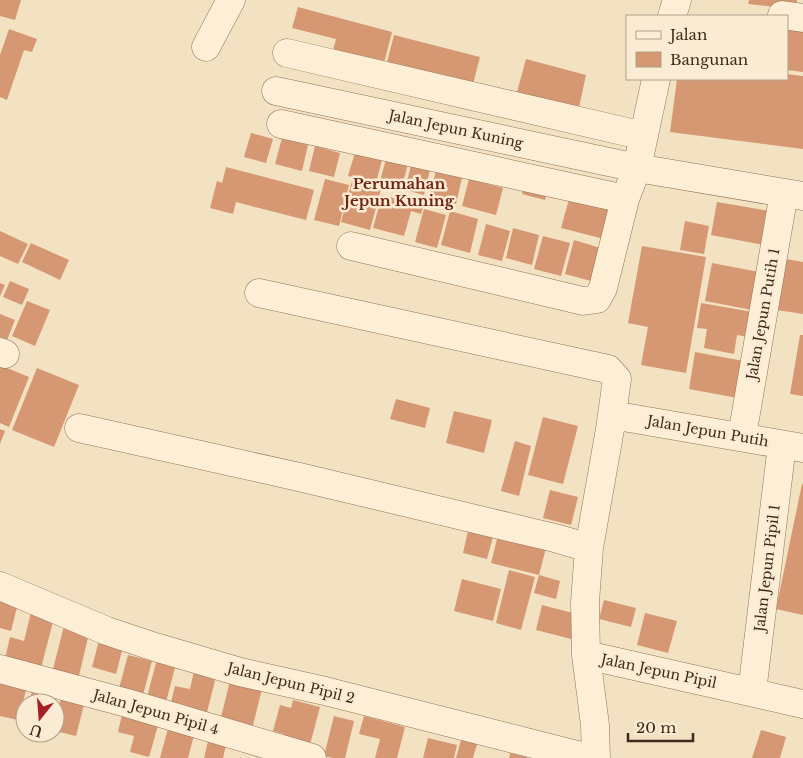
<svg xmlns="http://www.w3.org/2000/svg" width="803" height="758" font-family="'Libre Baskerville',serif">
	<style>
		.building { fill: #d69773 }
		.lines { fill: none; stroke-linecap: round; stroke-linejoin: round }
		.minor-casing { stroke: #907256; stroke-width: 29 }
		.minor { stroke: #fdefd6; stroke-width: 28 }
		.labels { text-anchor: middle; stroke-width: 5; stroke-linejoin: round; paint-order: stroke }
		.street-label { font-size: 14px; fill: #3e2b1c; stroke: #faecd3 }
		.neighbourhood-label { font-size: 15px; font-weight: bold; fill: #702416; stroke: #faecd3 }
	</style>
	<rect width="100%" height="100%" fill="#f3e2c2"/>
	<path class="building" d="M0 0H21L15 20 0 16Z
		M749 0H797L796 9 748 4Z
		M298 7 392 32 383 67 332 54 336 39 292 28Z
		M787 27 803 29V72L787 70Z
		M9 29 37 39 32 52 24 50 7 100 0 97V55Z
		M394 35 480 57 472 88 386 66Z
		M526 59 586 75 577 117 514 103Z
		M787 74 803 76V149L670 132 677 79H787Z
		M251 133 273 139 266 163 244 157Z
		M282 138 308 145 302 171 275 164Z
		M315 146 340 153 334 177 309 171Z
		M356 149 383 156 376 183 348 176Z
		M386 159 408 164 402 186 380 181Z
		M412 161 431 166 424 195 405 190Z
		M226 167 314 190 306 220 236 202 233 214 210 208 217 181 222 183Z
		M436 171 462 178 456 204 429 197Z
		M325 179 349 185 339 226 314 220Z
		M469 179 503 188 496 215 462 206Z
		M352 181 381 189 370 230 341 222Z
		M525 182 548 188 545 200 522 194Z
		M571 192 613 203 604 239 561 228Z
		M382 195 411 203 412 199 425 202 421 214 411 211 404 236 373 228Z
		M717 202 776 212 770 246 711 235Z
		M424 209 446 215 437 248 415 242Z
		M450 211 478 219 470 253 441 245Z
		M685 221 709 226 704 254 680 250Z
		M486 224 510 231 502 261 478 255Z
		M513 228 539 235 532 265 506 258Z
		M0 231 28 244 18 264 0 256Z
		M543 236 570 243 561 276 534 269Z
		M574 240 604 249 595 282 565 274Z
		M31 243 69 260 60 280 22 262Z
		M642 246 706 257 686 373 641 365 648 327 628 323Z
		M786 259 803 262V314L777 310Z
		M712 263 759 272 752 310 705 301Z
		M10 281 29 289 22 305 3 297Z
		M0 283 5 285 0 296Z
		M27 301 50 310 35 346 12 336Z
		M701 303 753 312 749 337 737 335 734 354 704 348 707 329 697 328Z
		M0 314 15 320 7 340 0 337Z
		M800 335H803V396L790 394Z
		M695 352 749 362 743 399 689 389Z
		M0 365 29 377 9 427 0 423Z
		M37 368 79 385 54 447 12 430Z
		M396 399 430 408 425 428 390 419Z
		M454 411 492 420 484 453 446 443Z
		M543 417 578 426 563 484 528 475Z
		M0 429 5 431 0 444Z
		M515 441 531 446 519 496 501 491Z
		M802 484H803V615L776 609Z
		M550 490 578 497 571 525 543 518Z
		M468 531 493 537 487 559 463 553Z
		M498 535 546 548 539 575 491 563Z
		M509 570 535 577 521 630 496 623Z
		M539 575 560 581 556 599 534 593Z
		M462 579 501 589 493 621 454 611Z
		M3 591 20 595 11 631 0 628V602Z
		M604 600 636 608 631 627 599 619Z
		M542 605 577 614 571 639 536 630Z
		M32 608 55 614 41 668 5 659 10 637 24 641Z
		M645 613 677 621 668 653 637 645Z
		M65 622 90 629 78 680 52 673Z
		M100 637 124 643 116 674 92 667Z
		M128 655 152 661 142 699 118 692Z
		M158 655 177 660 165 706 146 701Z
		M194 671 216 677 205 720 183 715 185 705 171 702 175 686 190 689Z
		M0 680 27 687 18 720 0 716Z
		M230 681 262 689 252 729 220 721Z
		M34 683 52 688 48 703H29Z
		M63 691 86 697 76 736 55 731V720Z
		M293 700 320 707 308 752 281 745 284 734 273 731 280 705 291 708Z
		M124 706 161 715 149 757 130 752 134 736 118 732Z
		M334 716 354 721 345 758H333L324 756Z
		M364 716 405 727 397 758H375L380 739 359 734Z
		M170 721 196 728 188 758H160Z
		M761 730 786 737 780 758H752Z
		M210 733 228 737 223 758H204Z
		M428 738 457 745 454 758H423Z
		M461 740 477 744 473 758H456Z
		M510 753 527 757V758H509Z"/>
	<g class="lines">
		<defs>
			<path id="minor" d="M782 15 803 18
				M672 16 677 0
				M206 47 231 0
				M287 53 644 136
				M276 91 637 168 803 196
				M281 124 625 199
				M351 246 583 301 597 299 603 288 625 199 637 168 656 79
				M259 293 608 369 617 379 610 429 589 548 585 602 586 655 595 725 596 758
				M0 352 5 354
				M612 415 803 448
				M79 428 299 477 555 538 589 548
				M742 436 784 193
				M0 586 107 631 155 647 240 672 325 691 589 758
				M586 655 803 704
				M0 669 127 703 312 758
				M752 692 782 445"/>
		</defs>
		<use href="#minor" class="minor-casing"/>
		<use href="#minor" class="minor"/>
	</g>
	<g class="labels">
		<g class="street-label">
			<text transform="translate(456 129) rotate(12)" y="5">Jalan Jepun Kuning</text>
			<text transform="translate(763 314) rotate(-80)" y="5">Jalan Jepun Putih 1</text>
			<text transform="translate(708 431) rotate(10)" y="5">Jalan Jepun Putih</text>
			<text transform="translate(767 568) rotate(-83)" y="5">Jalan Jepun Pipil 1</text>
			<text transform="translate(659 671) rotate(12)" y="5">Jalan Jepun Pipil</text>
			<text transform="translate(291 683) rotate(14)" y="5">Jalan Jepun Pipil 2</text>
			<text transform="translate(156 712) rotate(16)" y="5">Jalan Jepun Pipil 4</text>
		</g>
		<g class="neighbourhood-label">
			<text x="399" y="189">Perumahan<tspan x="399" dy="17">Jepun Kuning</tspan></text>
		</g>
	</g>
	<rect x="626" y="15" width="162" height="65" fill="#faecd3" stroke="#af9f8a"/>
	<rect x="636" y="31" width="25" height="8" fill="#fdefd6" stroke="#af9f8a"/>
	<text x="670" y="40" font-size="15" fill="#3e2b1c">Jalan</text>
	<rect x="636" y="52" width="25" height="15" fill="#d69773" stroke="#af9f8a"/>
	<text x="670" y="65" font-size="15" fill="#3e2b1c">Bangunan</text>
	<g transform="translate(40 718) rotate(197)"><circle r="24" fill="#faecd3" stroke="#af9f8a"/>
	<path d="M0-4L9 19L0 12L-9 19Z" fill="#a71e27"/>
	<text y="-8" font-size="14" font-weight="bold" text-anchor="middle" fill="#3e2b1c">U</text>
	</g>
	<path d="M628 733v8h65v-8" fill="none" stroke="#3e2b1c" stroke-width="2.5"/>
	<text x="636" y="733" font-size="15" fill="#3e2b1c" stroke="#faecd3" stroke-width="4" paint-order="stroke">20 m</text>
</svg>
